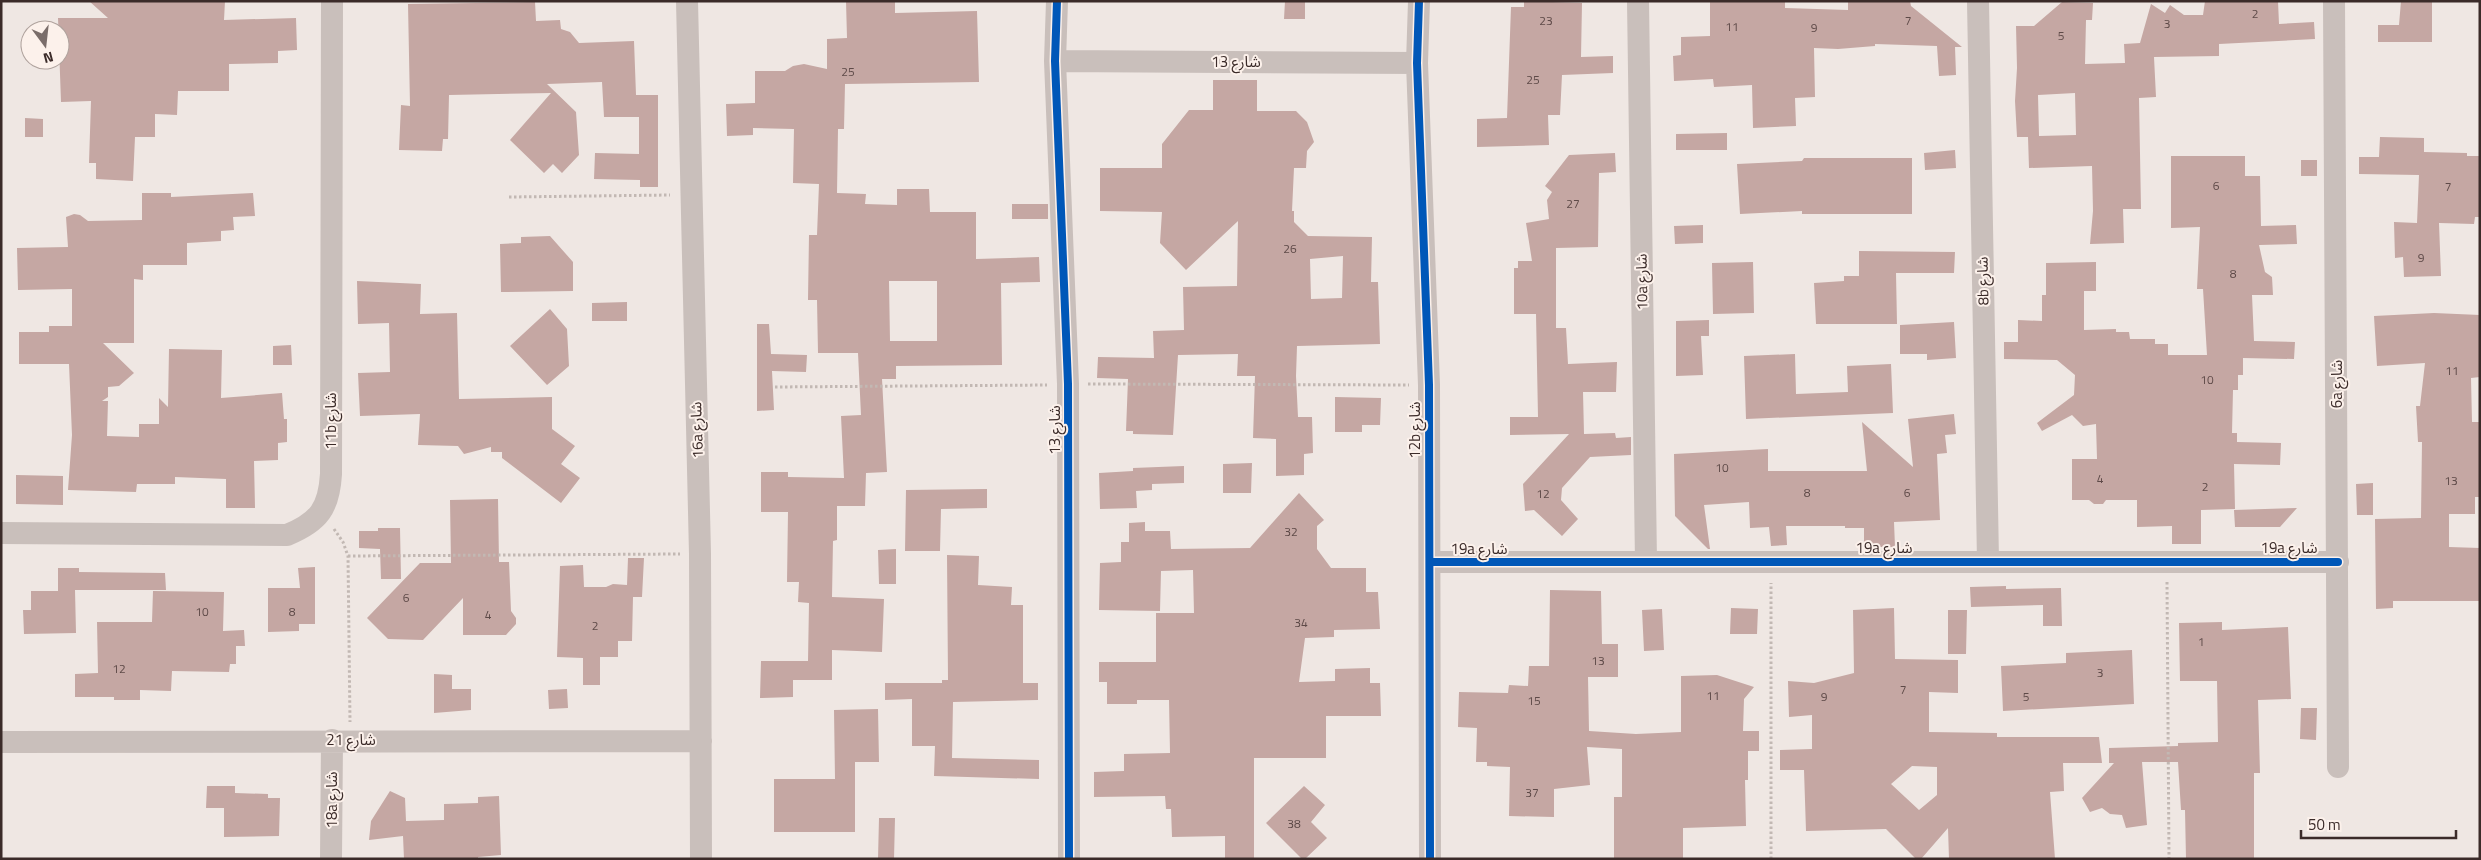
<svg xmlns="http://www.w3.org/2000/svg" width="2481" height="860" font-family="'Titillium Web','Noto Sans Arabic',sans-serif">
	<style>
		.building { fill: #c5a7a3; fill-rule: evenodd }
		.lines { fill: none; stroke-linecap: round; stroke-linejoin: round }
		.path { stroke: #c2b8b3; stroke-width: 3; stroke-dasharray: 2.5 2.5; stroke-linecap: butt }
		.street { stroke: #c9bfbb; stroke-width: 22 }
		.cycleway-casing { stroke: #fcf1eb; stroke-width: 11 }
		.cycleway { stroke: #0057b8; stroke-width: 8 }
		.labels { text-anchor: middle; stroke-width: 4; stroke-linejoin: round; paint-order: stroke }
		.number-label { font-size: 12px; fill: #5e4a48 }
		.street-label { font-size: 15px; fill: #3b2b29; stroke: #fcf1eb }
	</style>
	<rect width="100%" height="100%" fill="#efe7e3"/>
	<path class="building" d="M89 1H225L224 20 296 18 297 50 278 51V63L229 64V91H178L177 115 155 114V137H135L133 181 96 179V163H89L91 101 61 102 58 18H108Z
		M846 1H895V13L977 11 979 82 845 84 844 129H838L837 193 866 194 865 204 897 205V189H929L930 212H976V259L1039 257 1040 282 1001 283 1002 365 896 366V379H882L887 472 866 473 865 506H837V540L833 541 832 597 884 599 882 652 832 650V680H793V697L760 698 761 661H808L809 603 798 602 799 582H787L788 512H761V472H788V477L844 478 841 416 861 415 858 353H818L817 300H808L809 235H817L819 184 793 183 794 129 753 128V135L727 136 726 104 755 103V71H785L793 66 804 64 827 69V39L847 38ZM889 281H937V341H890Z
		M1285 1H1305V19H1284Z
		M1524 1 1582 3 1581 57 1613 56V73L1562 75 1560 115H1548L1549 145 1477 147V119L1507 118 1511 7H1524Z
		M1710 1H1785V8L1848 10V1H1910L1911 6 1962 47H1955L1956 75 1939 76 1937 46 1875 44V46L1838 49 1814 48 1815 97 1795 98 1796 126 1753 128 1752 85 1714 87 1713 79 1674 81 1673 56 1681 55V37L1710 36Z
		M2205 1H2278L2279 24 2314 22 2315 39 2219 44V56L2154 57 2156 97 2139 98 2141 209H2123L2124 243 2090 244 2093 211 2092 166 2029 168 2028 137H2017L2015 101 2017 68 2016 26H2034L2062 2 2093 3 2092 20H2086L2085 64 2125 63 2124 44 2140 43 2151 4 2165 13 2170 5 2184 15H2203ZM2075 93 2076 135 2039 136 2038 95Z
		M2401 1H2432V42H2378V25H2399Z
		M535 2 536 21 560 20 561 29 570 32 579 43 634 41 636 95H658V187H640V180L594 179 595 153 639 154V117H604L602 82 547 84 576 112 579 155 562 173 553 164 544 173 510 140 551 93 449 95 448 139H443L442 151 399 150 401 105 410 106 408 4Z
		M1213 80H1257V111H1296L1307 122 1314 142 1307 151 1306 168H1294L1292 211H1294V222L1308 236 1372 237 1371 282H1378L1380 344 1297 346 1296 376 1298 417H1312L1313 453 1304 454V475L1276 476V439L1253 438 1255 376H1237L1238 354 1178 355 1173 435 1133 434V431H1126L1128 379 1097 378 1098 357 1154 358 1153 331 1184 330 1183 287 1237 286 1238 221 1186 270 1160 243 1162 212 1100 211V168H1162V144L1189 110H1213ZM1343 256 1342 298 1311 299 1310 259Z
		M25 118 43 119V137H25Z
		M1727 133V150H1676V134Z
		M2380 137 2424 138V152L2467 153V156H2480V217H2475L2474 224 2439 223 2441 276 2404 277 2403 257 2395 258 2394 222 2417 223 2419 175 2359 174V157H2379Z
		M1955 150 1956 168 1925 170 1924 153Z
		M1615 153 1616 172 1599 173 1598 247 1556 248V328H1566L1568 364 1617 362 1616 392H1583L1584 434 1615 433 1616 438 1631 437V455L1590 457 1562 488 1561 500 1578 519 1562 536 1534 510 1525 511 1523 484 1569 434 1510 435V417H1538L1536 314H1514V268H1518V261H1532L1526 223 1549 219 1547 200 1552 192 1545 186 1569 155Z
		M2171 156H2245V176H2260L2261 226 2296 225 2297 244 2259 245 2265 272 2272 277 2273 295H2252L2254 341 2295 342 2294 359 2243 358V375H2238V390H2233L2232 433H2237V442L2281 443 2280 465 2234 464 2235 509 2201 510V544H2172V526L2137 527V500H2106L2103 504H2094L2089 500H2072V459H2097L2096 424 2083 426 2072 415 2042 431 2037 423 2074 395 2075 375 2057 360 2004 359V342H2018V320L2042 321V295H2046V263L2096 262V291H2084V330L2116 329V332H2129L2130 339H2155V344H2168V355H2207L2203 289H2197L2200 227 2171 228Z
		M1804 158H1912V214H1802V211L1740 214 1737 164 1802 161Z
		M2301 160H2317V176H2301Z
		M142 193H171V197L253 193 255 216 233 217 234 230 221 231V241L187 243V265H143V280L134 279V343H103L134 373 119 386 108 387V397L102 401H108L107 436 139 437V424H159V398L168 407 169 349 222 350 221 398 282 393 284 419H287V442L278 443V460L254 461 255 508H226V479L175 477V484H137L136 492 68 490 72 435 69 364H19V332H49V326H72V289L18 290 17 248 68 247 66 217 74 214 80 215 88 221 142 220Z
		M1012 204H1048V219H1012Z
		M1703 225V243L1675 244 1674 226Z
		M550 236 573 262V291L501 292 500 244 521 243V237Z
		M1859 251 1955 252 1954 273H1896L1897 324H1816L1814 283 1844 281V276H1859Z
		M1753 262 1754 313 1713 314 1712 263Z
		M357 281 421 284 420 314 457 313 459 399 552 397V429L575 446 561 464 580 478 561 503 502 458V452H491V447L464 454 458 446 418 445 420 414 360 416 358 373 390 372 389 323 358 324Z
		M627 302V321H592V303Z
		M550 309 567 329 569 366 547 385 510 346Z
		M2434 313 2480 315V377L2471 378 2472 422H2480V497H2475V514H2449V547L2480 548V601H2393V608L2376 609 2375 519 2421 518 2422 442H2418L2416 406H2420L2425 363 2377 366 2374 316Z
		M1709 320V336H1701L1703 375 1676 376V321Z
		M1954 322 1956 358 1927 360V354H1900V325Z
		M757 324H769L771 354 807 355 806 372 772 371 774 410 757 411Z
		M291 345 292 365H273V346Z
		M1795 354 1796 394 1848 392 1847 366 1891 364 1893 413 1746 419 1744 356Z
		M1335 397 1381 398 1380 425H1362V432H1335Z
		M1954 414 1956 434 1945 435 1947 453 1937 454 1940 520 1894 522 1895 547H1864V528H1845V526H1786L1787 545 1771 546 1769 527 1750 528 1749 502 1704 505 1710 549H1708L1675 516 1674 454 1768 449V471H1867L1862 422 1913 467 1908 419Z
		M1252 463 1251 493H1223V464Z
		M1184 466V483L1152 484V490L1136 491 1137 508 1100 509 1099 473 1133 471V468Z
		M16 475 63 476V505L16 504Z
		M2373 483V515H2357L2356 484Z
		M987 489V508L941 509 940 551H905L906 490Z
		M1299 493 1324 520 1317 526V549L1331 568H1366V592H1378L1380 629 1334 630V637L1305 638 1299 682 1335 681V669L1370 668V683H1380L1381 716H1326V758H1254V859H1225V836L1172 837 1171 809H1166L1165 796 1094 797V772L1124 771V754L1170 753 1169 700H1137V704H1107V682H1099V662H1156V613H1194L1193 570 1161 571 1160 611 1099 610 1100 563 1121 562V542H1129V523L1145 522V531H1170L1171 549 1250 548Z
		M498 499 499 562H509L511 611 516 618V624L506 635H463V598L423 640 388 639 367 618 420 563H451L450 500Z
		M2297 508 2280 527H2235L2234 510Z
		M378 528H400L401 579H381L380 549 359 548V531H378Z
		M896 549V584H879L878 550Z
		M947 555 979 556 978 585 1012 587 1011 605H1023V683H1038V700L953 702 952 758 1039 760V779L934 776 935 746H912V699L885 700V683H942V680H948Z
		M628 558H644L642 597H633L632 641H618V657H600V685H583V658L557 657 560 566 583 565 584 587H606L613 584 627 585Z
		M315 567V624H299V631L268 632V588H300L298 568Z
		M58 568H79V572L165 573 166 590H75L76 633 24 634 23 610H31V591H58Z
		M2006 586V589L2061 588 2062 626H2043V605L1971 607 1970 587Z
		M1550 590 1601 591 1602 644H1618V677H1588L1589 731 1636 734 1681 732V676L1717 675 1754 687 1744 699 1743 731H1759V751H1748V780H1745L1746 826 1683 828V859H1614V797H1622V749L1587 747 1590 785 1554 789V817L1509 816 1510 767 1487 766V762H1476L1477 728 1458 727 1459 692 1508 693 1509 685 1528 686 1529 666H1549Z
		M153 591 224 592 223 631 244 630 245 646H236V664H230L229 672 172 671 171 691 140 690V700H114V697H75V674L98 673 97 622H152Z
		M1731 608 1758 609 1757 634H1730Z
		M1894 608 1895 659 1958 660V693L1929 692V732L1997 733V737H2099L2102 763H2063L2064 791 2050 792 2055 859H1949L1948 828 1921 859H1916L1886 829 1806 831 1804 770H1780V750L1812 749V715L1789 717 1788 681 1814 683 1854 673 1853 610ZM1912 766 1937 767V795L1919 810 1891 784Z
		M1662 609 1664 650 1644 651 1642 610Z
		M1948 610H1967L1966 654H1948Z
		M2222 622V630L2288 627 2291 699 2258 700 2260 773H2254V859H2186L2185 810H2181L2178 762H2142L2147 825 2126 828 2122 815 2110 814 2102 808 2090 812 2082 798 2114 763H2109V748L2178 746V743L2218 742 2217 681H2180L2179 623Z
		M2132 650 2134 704 2003 711 2001 666 2066 663V653Z
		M434 674 452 675V689H471V710L434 713Z
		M567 689 568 708 549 709 548 690Z
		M2301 708H2317L2316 740 2300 739Z
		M878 709 879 762H855V832H774V779H835L834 710Z
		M207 786H235V793L268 794V798H280L279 836 224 837V808H206Z
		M1304 786 1325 805 1311 822 1327 838 1305 859H1302L1266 823Z
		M390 791 405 798 406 821 444 820V804L478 803V797L499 796 501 855 478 857V859H404L403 836 369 840 371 821Z
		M879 818H895L894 859H878Z"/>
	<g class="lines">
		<path class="path" d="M509 197 670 195
			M1088 384 1409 385
			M775 387 1047 385
			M334 529 343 542 348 556 350 722
			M348 556 680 554
			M2167 582 2169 859
			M1771 859V583"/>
		<path class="street" d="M687 1 700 554 701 859
			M1057 1 1055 61 1068 384 1069 859
			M1419 1 1417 63 1429 385 1430 859
			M1638 1 1646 562
			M1978 1 1988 561
			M2334 1 2338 767
			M1055 61 1417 63
			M1 533 287 535C319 522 329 508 331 474L332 1
			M1430 562H2338
			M1 742 701 741
			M331 859 332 740"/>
		<defs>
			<path id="cycleway" d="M1057 1 1055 61 1068 384 1069 859
				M1419 1 1417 63 1429 385 1430 859
				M1430 562H2338"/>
		</defs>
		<use href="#cycleway" class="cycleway-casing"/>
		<use href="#cycleway" class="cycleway"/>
	</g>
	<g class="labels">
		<g class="number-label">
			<text x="2255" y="18">2</text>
			<text x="1546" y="25">23</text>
			<text x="1908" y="25">7</text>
			<text x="2167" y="28">3</text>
			<text x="1732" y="31">11</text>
			<text x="1814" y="32">9</text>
			<text x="2061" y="40">5</text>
			<text x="848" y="76">25</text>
			<text x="1533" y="84">25</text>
			<text x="2216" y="190">6</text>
			<text x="2448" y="191">7</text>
			<text x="1573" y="208">27</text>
			<text x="1290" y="253">26</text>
			<text x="2421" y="262">9</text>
			<text x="2233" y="278">8</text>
			<text x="2452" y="375">11</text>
			<text x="2207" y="384">10</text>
			<text x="1722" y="472">10</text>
			<text x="2100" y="483">4</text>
			<text x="2451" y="485">13</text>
			<text x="2205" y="491">2</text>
			<text x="1807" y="497">8</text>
			<text x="1907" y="497">6</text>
			<text x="1543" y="498">12</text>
			<text x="1291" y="536">32</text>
			<text x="406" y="602">6</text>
			<text x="202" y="616">10</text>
			<text x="292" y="616">8</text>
			<text x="488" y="619">4</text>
			<text x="1301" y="627">34</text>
			<text x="595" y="630">2</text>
			<text x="2201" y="646">1</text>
			<text x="1598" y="665">13</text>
			<text x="119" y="673">12</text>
			<text x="2100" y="677">3</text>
			<text x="1903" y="694">7</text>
			<text x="1713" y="700">11</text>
			<text x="1824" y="701">9</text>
			<text x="2026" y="701">5</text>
			<text x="1534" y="705">15</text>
			<text x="1532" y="797">37</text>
			<text x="1294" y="828">38</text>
		</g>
		<g class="street-label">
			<text x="1236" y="67">شارع 13</text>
			<text transform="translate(1983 281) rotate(-91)" y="5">8b شارع</text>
			<text transform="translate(1642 282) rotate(-91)" y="5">10a شارع</text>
			<text transform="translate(2337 384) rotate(-90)" y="5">6a شارع</text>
			<text transform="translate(331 421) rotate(-90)" y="5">11b شارع</text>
			<text transform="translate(697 430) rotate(-92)" y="5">16a شارع</text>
			<text transform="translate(1055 430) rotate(-90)" y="5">شارع 13</text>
			<text transform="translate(1415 430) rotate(-90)" y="5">12b شارع</text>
			<text x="1884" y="553">19a شارع</text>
			<text x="2289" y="553">19a شارع</text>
			<text x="1479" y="554">19a شارع</text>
			<text x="351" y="745">شارع 21</text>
			<text transform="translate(332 800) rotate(-90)" y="5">18a شارع</text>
		</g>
	</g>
	<rect width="2481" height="860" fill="none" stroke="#3b2b29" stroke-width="5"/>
	<g transform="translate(45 45) rotate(165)"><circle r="24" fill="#fcf1eb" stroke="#afa29d"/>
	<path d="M0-4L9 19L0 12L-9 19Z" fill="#7a6d6a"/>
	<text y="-8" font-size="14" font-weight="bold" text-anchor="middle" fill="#3b2b29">N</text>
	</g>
	<path d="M2301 830v8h155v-8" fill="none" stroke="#3b2b29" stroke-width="2.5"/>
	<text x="2308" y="830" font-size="15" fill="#3b2b29" stroke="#fcf1eb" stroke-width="4" paint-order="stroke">50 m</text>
</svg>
